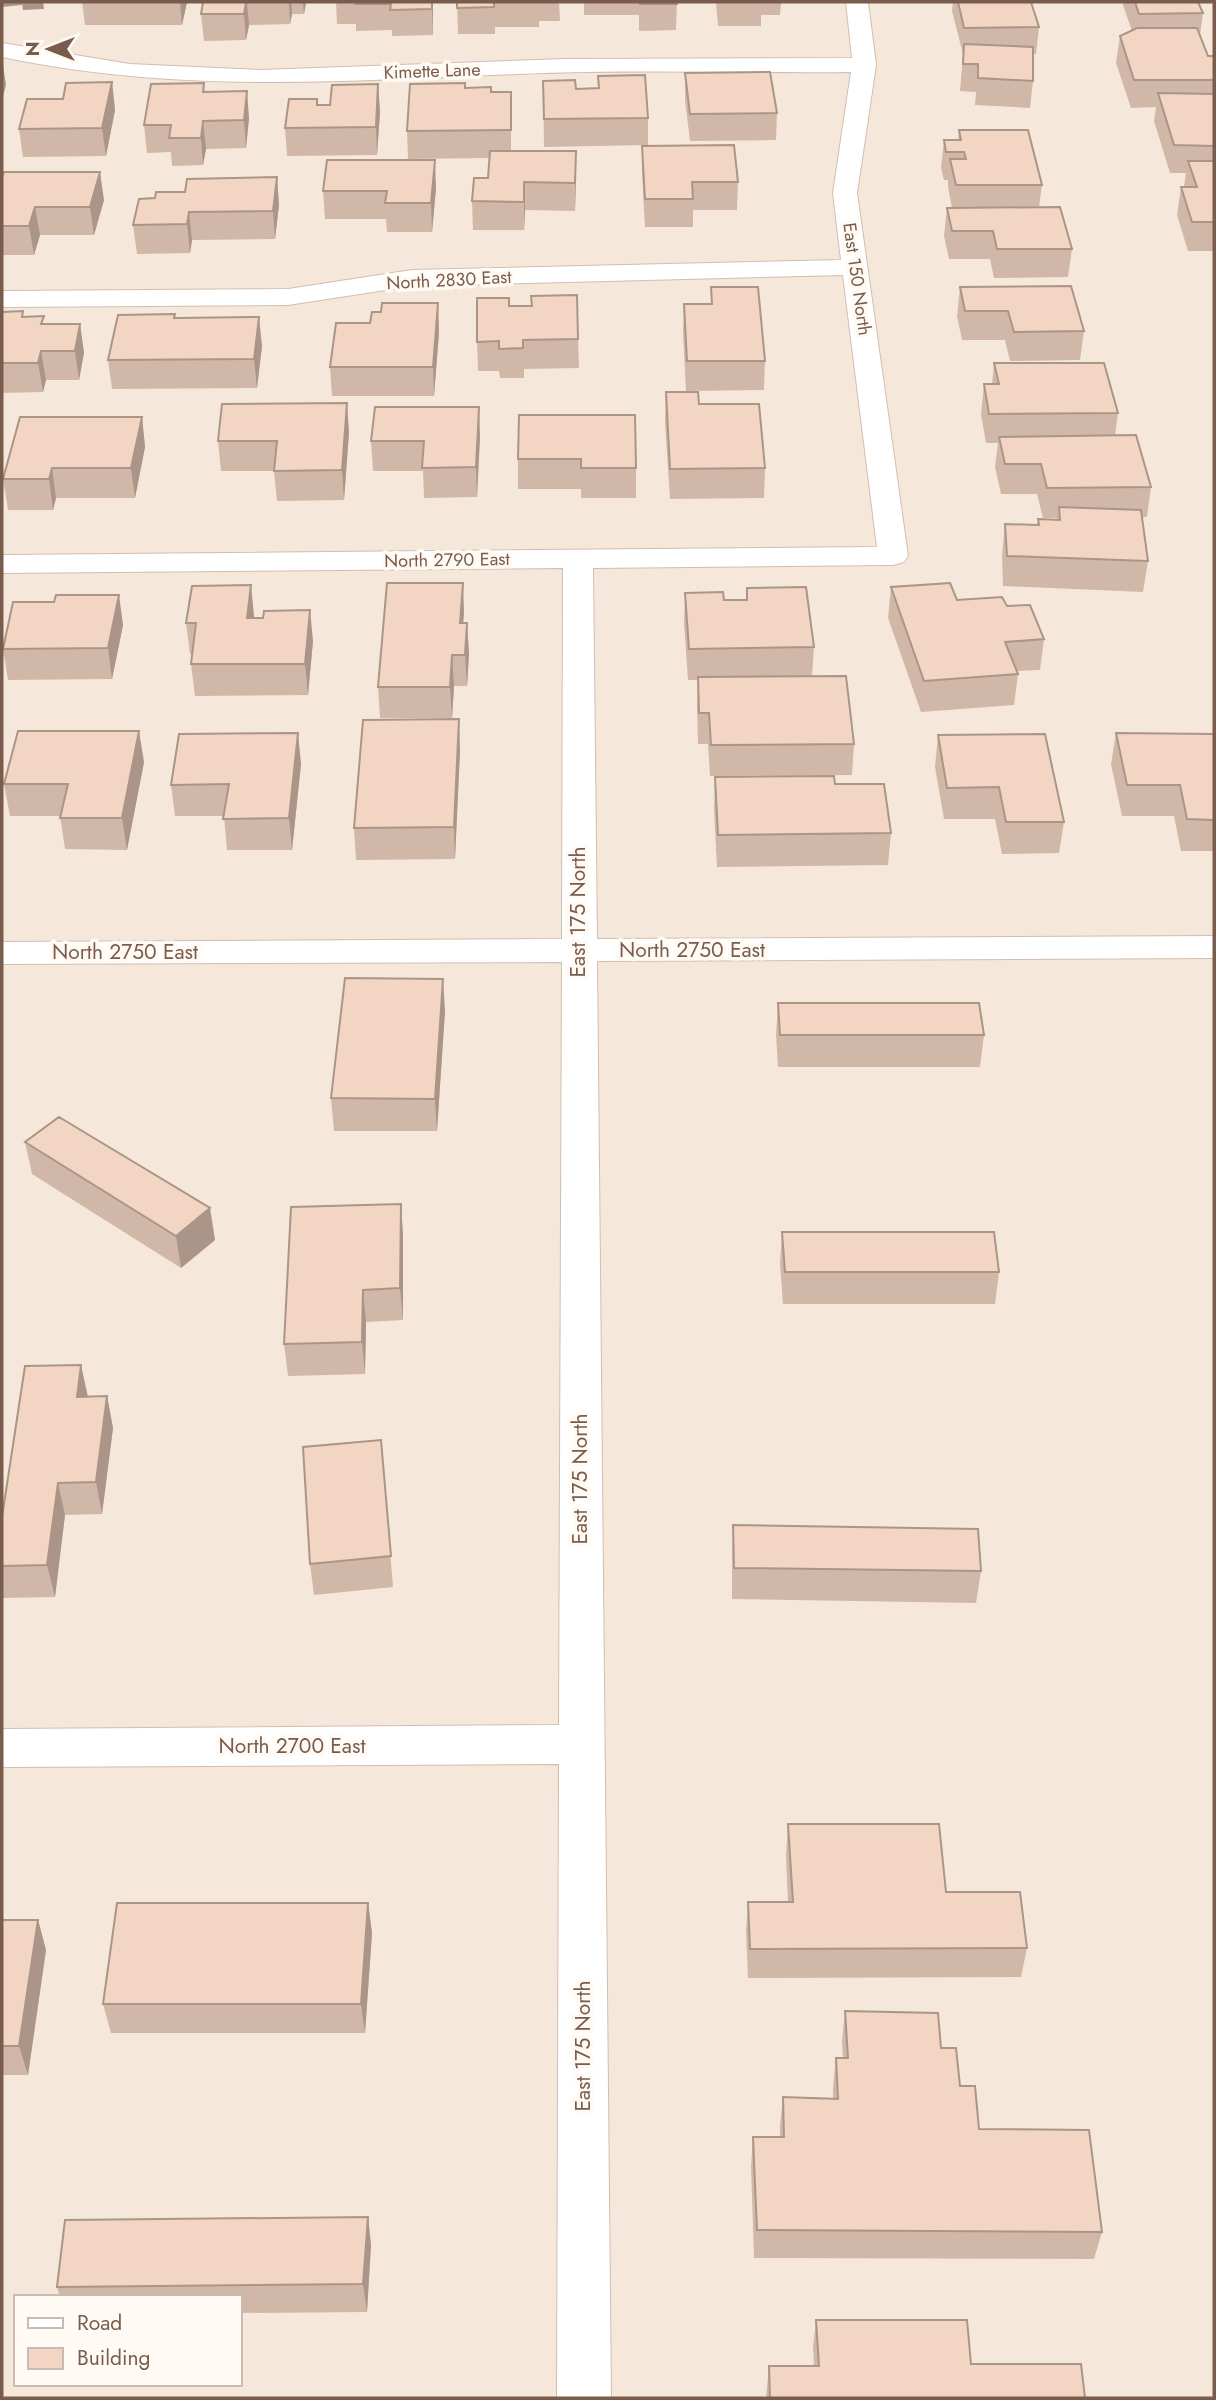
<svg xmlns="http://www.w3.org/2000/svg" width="1216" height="2400" font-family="Jost,sans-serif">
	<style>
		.residential { fill: #f5e8da; fill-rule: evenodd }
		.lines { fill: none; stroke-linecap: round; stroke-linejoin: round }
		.street-casing { stroke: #d1beb0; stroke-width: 2 }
		.street { fill: #fff; fill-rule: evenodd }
		.wall { fill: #d1b7a8 }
		.shaded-wall { fill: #aa9588 }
		.building { fill: #f3d5c3; stroke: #aa9588; stroke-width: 2 }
		.labels { text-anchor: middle; stroke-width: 7; stroke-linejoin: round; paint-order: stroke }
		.far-street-label { font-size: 18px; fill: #7a5c4d; stroke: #fffaf3 }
		.street-label { font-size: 21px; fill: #7a5c4d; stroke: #fffaf3 }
	</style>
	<rect width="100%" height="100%" fill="#fdf6ec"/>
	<path class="residential" d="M2 2H1214V2398H2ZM16 2297H240V2384H16Z"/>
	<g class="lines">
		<defs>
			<path id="street" d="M846 2H868L876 65 857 193 908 556 904 562 893 565 593 568 597 939 1214 936V958L597 961 611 2398H557L559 1764 2 1767V1729L559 1725 562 962 2 964V942L562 939 563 568 2 573V555L877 547 843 275 412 286 288 305 2 307V291L288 289 412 270 841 260 833 193 851 72C740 73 629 69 518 74 339 81 180 94 2 57V43L130 64 260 70 563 59 852 58Z"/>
		</defs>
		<use href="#street" class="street-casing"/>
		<use href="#street" class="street"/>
	</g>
	<path class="wall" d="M82 2H187L182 25H85Z
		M203 2H306L304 14H292L290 24 249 25 246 40 204 41 201 14Z
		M336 2H433V35L392 36V30L356 31V24H337Z
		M457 2H559L560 21H539V27H495V34H458Z
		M584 2H677L676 30 639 31V15H584Z
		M716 2H781L780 15H761V26H718Z
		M953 2H1031L1039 27 1036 54H1033V81L1030 108 975 105 976 92 960 91 963 54 952 11Z
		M1122 2H1198L1203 13 1200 35 1208 56H1214V251H1188L1177 215 1181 187H1184L1186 173H1170L1154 121 1156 107 1131 108 1116 63 1120 36 1132 31Z
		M685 73 777 113 776 140 690 141 685 100Z
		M598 76 648 118V145L544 147 543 81 576 89 598 88Z
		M112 82 115 110 106 156 23 157 19 129Z
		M204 83 205 92 249 118 246 148 206 149 203 165 172 166 171 152 147 153 144 125Z
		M378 84 380 112 377 155 287 156 285 128 317 105H330Z
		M465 88 491 92H511V151H576L575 211 525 210 524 230H473L472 201 488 178 490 158 408 159 407 131Z
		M959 130 1042 185 1039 207 1072 249 1068 277 994 278 990 259H949L944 236 947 208H952L948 187V180H944L941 168 944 140H958Z
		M642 146 738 182 737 210H693V227H645L642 174Z
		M2 177 104 200 94 235H40L34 255H2Z
		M277 177 279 205 275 239 192 240 190 253 137 254 133 225 155 198 185 192Z
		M436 188 432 232H387L386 219H325L323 191Z
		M711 287 765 361 764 390 686 391 683 333 684 304H711Z
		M960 287 1084 331 1080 360 1010 361 1005 340H962L957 316Z
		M438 303 439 332 434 396H332L330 367 381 312Z
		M509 306 578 339 579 368 524 369V378H500L499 371H478L477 342Z
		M23 311V317L45 324H80L84 353 79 380H46L43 392 2 393V312Z
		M175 314V318L262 346 257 388 112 389 108 360Z
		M994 363 1118 413 1115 435 1151 487 1147 517H1142L1148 561 1143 592 1003 586 1002 555 1005 524 1037 525 1038 519 1057 520V518H1043L1037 494H1001L995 467 998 443H986L981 414 984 384H992Z
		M666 392 699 404 765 468 764 498 670 499 665 422Z
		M519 415 636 468V498H581V489H518V459Z
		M142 417 145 447 135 498H56L53 510H8L3 479Z
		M349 432 344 500 277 501 274 471H221L218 441Z
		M480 436 477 497 424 498 423 471H373L371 441Z
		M463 583V623H467L469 654 467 686H454L452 718H380L378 687Z
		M891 587 957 600 1007 606 1044 639 1040 670 1017 671 1018 674 1014 705 921 712 888 618Z
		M747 588 814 647 812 676 854 744 852 775 710 776 708 744H698L697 708 698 680H688L684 623 685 593 724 600H746Z
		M254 616V618L313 641 308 695 195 696 191 664 192 654H190L186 623Z
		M123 625 112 679 8 680 3 649Z
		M1116 733 1214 734V851H1181L1174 816H1122L1111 764Z
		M938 735 1064 822 1059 853 1002 854 995 819H944L935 767Z
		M460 750 455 859 356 860 354 828Z
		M144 762 127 850 65 849 60 816H10L4 784Z
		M301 764 292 850H227L224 816H175L171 785Z
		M715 777 835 784 891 833 888 865 717 867 714 809Z
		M778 1003 984 1035 980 1067H778L776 1035Z
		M445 1011 437 1131H334L331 1098Z
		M25 1142 215 1240 181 1268 32 1174Z
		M401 1204 403 1236V1320L366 1322 365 1374 288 1376 284 1344Z
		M782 1232 999 1272 995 1304H783L780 1264Z
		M107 1396 113 1428 102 1514 65 1515 55 1597 2 1598V1517L88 1397Z
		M381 1440 393 1587 314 1595 310 1564Z
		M733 1525 981 1571 976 1603 732 1599V1557Z
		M788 1824 946 1892 1027 1948 1021 1977 748 1978 746 1932 748 1902H788L786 1855Z
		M368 1903 372 1933 365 2033H111L103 2004Z
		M2 1920H38L46 1950 28 2075H2Z
		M845 2011 941 2048 979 2129 1102 2232 1094 2259 754 2258 751 2166 753 2137H780V2126L783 2097 833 2098V2087L836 2058H843L842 2041Z
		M368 2217 371 2245 367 2312 240 2313V2297H60L57 2287Z
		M816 2320 971 2364 1085 2398H766L769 2366H814L813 2347Z"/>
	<path class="shaded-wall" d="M2 2H22V5L2 7Z
		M22 2H43L44 9 23 10Z
		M180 2H187L182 25Z
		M246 2H247L249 25 246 40 244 14Z
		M289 2H291L292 14 290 24Z
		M303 2H306L304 14Z
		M432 2H433V35L432 9Z
		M2 58 6 85 2 100Z
		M112 82 115 110 106 156 102 128Z
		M378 84 380 112 377 155 376 127Z
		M247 91 249 118 246 148 244 120Z
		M203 121 206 149 203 165 201 138Z
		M576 151V179L575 211V183Z
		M435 160 436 188 432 232 431 203Z
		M100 172 104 200 94 235 90 207Z
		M277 177 279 205 275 239 273 211Z
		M524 182 525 210 524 230Z
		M35 207 40 235 34 255 29 226Z
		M189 212 192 240 190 253 187 224Z
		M438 303 439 332 434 396 433 367Z
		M259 317 262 346 257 388 254 359Z
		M80 324 84 353 79 380 75 351Z
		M41 351 46 380 43 392 38 363Z
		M347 403 349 432 344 500 342 470Z
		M479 407 480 436 477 497 476 467Z
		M142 417 145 447 135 498 131 468Z
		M52 468 56 498 53 510 49 479Z
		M463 583 464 613 461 654 460 623Z
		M251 585 254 616 250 649 247 618Z
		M119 595 123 625 112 679 108 648Z
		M310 610 313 641 308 695 305 664Z
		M467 623 469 654 467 686 465 655Z
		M452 655 454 686 452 718 450 687Z
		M459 719 460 750 455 859 454 827Z
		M139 731 144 762 127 850 122 818Z
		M298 733 301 764 292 850 289 818Z
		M443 979 445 1011 437 1131 435 1099Z
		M401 1204 403 1236V1320L400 1288Z
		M210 1208 215 1240 181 1268 176 1236Z
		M363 1290 366 1322 365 1374 362 1342Z
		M81 1365 88 1397H77Z
		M107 1396 113 1428 102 1514 96 1482Z
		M58 1483 65 1515 55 1597 47 1565Z
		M368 1903 372 1933 365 2033 361 2004Z
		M38 1920 46 1950 28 2075 19 2046Z
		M368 2217 371 2245 367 2312 363 2284Z"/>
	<path class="building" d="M203 2H246L244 14H201Z
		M355 2H432V9L390 10 391 4H355Z
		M457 2H494V7L457 8Z
		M640 2H677V4H640Z
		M958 2H1031L1039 27 964 28Z
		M1135 2H1198L1203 13 1139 14Z
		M1137 28H1197L1208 56H1214V80H1134L1120 36Z
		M964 44 1033 47V81L978 78V64H963Z
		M770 72 777 113 690 114 685 73Z
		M645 75 648 118 544 119 543 81 575 80 576 89 599 88 598 76Z
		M112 82 102 128 19 129 27 99H63L66 83Z
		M204 83 203 92 247 91 244 120 203 121 201 138H169L171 125H144L151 84Z
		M465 83V88L491 87V92H511V130L407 131 410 84Z
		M378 84 376 127 285 128 289 99H317V105H330L332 85Z
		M1158 93 1214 94V146L1174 145Z
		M959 130H1028L1042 185H956L950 159H966L964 152H946L944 140H961Z
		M734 145 738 182H692L693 199H645L642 146Z
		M490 151H576L575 183 524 182V202L472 201 474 178H488Z
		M327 160H435L431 203H385L387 191H323Z
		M1188 161H1214V222H1192L1181 187H1197Z
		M4 172H100L90 207H35L29 226H2V177Z
		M277 177 273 211 189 212 187 224 133 225 139 199 155 198 156 192H185L187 179Z
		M1060 207 1072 249H997L993 231H952L947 208Z
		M1071 286 1084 331 1014 332 1008 311H965L960 287Z
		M711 287H758L765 361H687L684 304H712Z
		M577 295 578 339 523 340V348L499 349V341L477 342V298H509V306H532L531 296Z
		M382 303H438L433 367H330L336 323H370L372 312H381Z
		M23 311 22 317 44 316 41 324H80L75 351H41L38 363H2V312Z
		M175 314 174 318 259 317 254 359 108 360 118 315Z
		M994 363H1104L1118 413 989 414 984 384H999Z
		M666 392H698L699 404H759L765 468 670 469Z
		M347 403 342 470 274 471 277 441H218L222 404Z
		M375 407H479L476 467 422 468 424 441H371Z
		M519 415H635L636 468H581V459H518Z
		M20 417H142L131 468H52L49 479H3Z
		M1136 435 1151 487 1047 488 1041 464H1005L999 437Z
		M1059 507 1141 510 1148 561 1007 556 1005 524 1039 525 1038 519 1060 520Z
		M387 583H463L460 623H467L465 655H452L450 687H378Z
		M950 583 957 600 1002 597 1007 606 1030 605 1044 639 1005 642 1018 674 924 681 891 587Z
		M251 585 247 618H263L264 611 310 610 305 664H191L196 623H186L192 586Z
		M806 587 814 647 689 649 685 593 723 592 724 600H747V588Z
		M56 595H119L108 648 3 649 13 602H54Z
		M846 676 854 744 711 745 709 713H699L698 677Z
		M459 719 454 827 354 828 363 720Z
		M18 731H139L122 818H60L68 784H4Z
		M298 733 289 818 223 819 229 784 171 785 179 734Z
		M1116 733 1214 734V820L1187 819 1180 785H1127Z
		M1045 734 1064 822H1006L999 787 947 788 938 735Z
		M834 776 835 784H884L891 833 718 835 715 777Z
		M345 978 443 979 435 1099 331 1098Z
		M778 1003H979L984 1035H780Z
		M59 1117 210 1208 176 1236 25 1142Z
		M401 1204 400 1288 363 1290 362 1342 284 1344 291 1207Z
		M782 1232H994L999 1272H785Z
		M81 1365 77 1397 107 1396 96 1482 58 1483 47 1565 2 1566V1517L25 1366Z
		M381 1440 391 1556 310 1564 303 1447Z
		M733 1525 978 1529 981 1571 734 1568Z
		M788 1824H939L946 1892H1020L1027 1948 750 1949 748 1902H793Z
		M117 1903H368L361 2004H103Z
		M2 1920H38L19 2046H2Z
		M845 2011 938 2013 941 2048H956L960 2086H975L979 2129 1089 2130 1102 2232 757 2230 753 2137H784L783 2097 838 2099 836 2058H848Z
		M368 2217 363 2284 57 2287 65 2220Z
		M816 2320H967L971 2364H1081L1085 2398H770L769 2366H819Z"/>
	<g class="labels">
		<g class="far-street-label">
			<text transform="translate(432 71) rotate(-2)" y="6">Kimette Lane</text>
			<text transform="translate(857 279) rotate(82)" y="6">East 150 North</text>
			<text transform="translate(449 280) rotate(-3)" y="6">North 2830 East</text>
			<text transform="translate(447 560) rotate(-1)" y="6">North 2790 East</text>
		</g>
		<g class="street-label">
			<text transform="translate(578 912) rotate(-90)" y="7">East 175 North</text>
			<text x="692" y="957">North 2750 East</text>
			<text x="125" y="959">North 2750 East</text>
			<text transform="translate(580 1479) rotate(-90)" y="7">East 175 North</text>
			<text x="292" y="1753">North 2700 East</text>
			<text transform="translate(583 2046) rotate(-90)" y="7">East 175 North</text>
		</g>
	</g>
	<rect width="1216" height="2400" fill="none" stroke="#7a5c4d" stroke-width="7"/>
	<rect x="14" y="2295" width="228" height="91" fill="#fffaf3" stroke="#cabbb1" stroke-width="2"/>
	<rect x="28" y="2318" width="35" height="10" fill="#ffffff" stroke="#cabbb1" stroke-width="2"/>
	<text x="77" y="2330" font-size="21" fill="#7a5c4d">Road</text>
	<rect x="28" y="2348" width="35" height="21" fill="#f3d5c3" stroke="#cabbb1" stroke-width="2"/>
	<text x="77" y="2365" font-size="21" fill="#7a5c4d">Building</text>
	<g transform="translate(49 49) rotate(270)" stroke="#fffaf3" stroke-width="5" paint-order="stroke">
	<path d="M0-5L12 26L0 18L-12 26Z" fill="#7a5c4d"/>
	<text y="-10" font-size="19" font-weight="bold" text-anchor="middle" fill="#7a5c4d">N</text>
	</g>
</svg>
